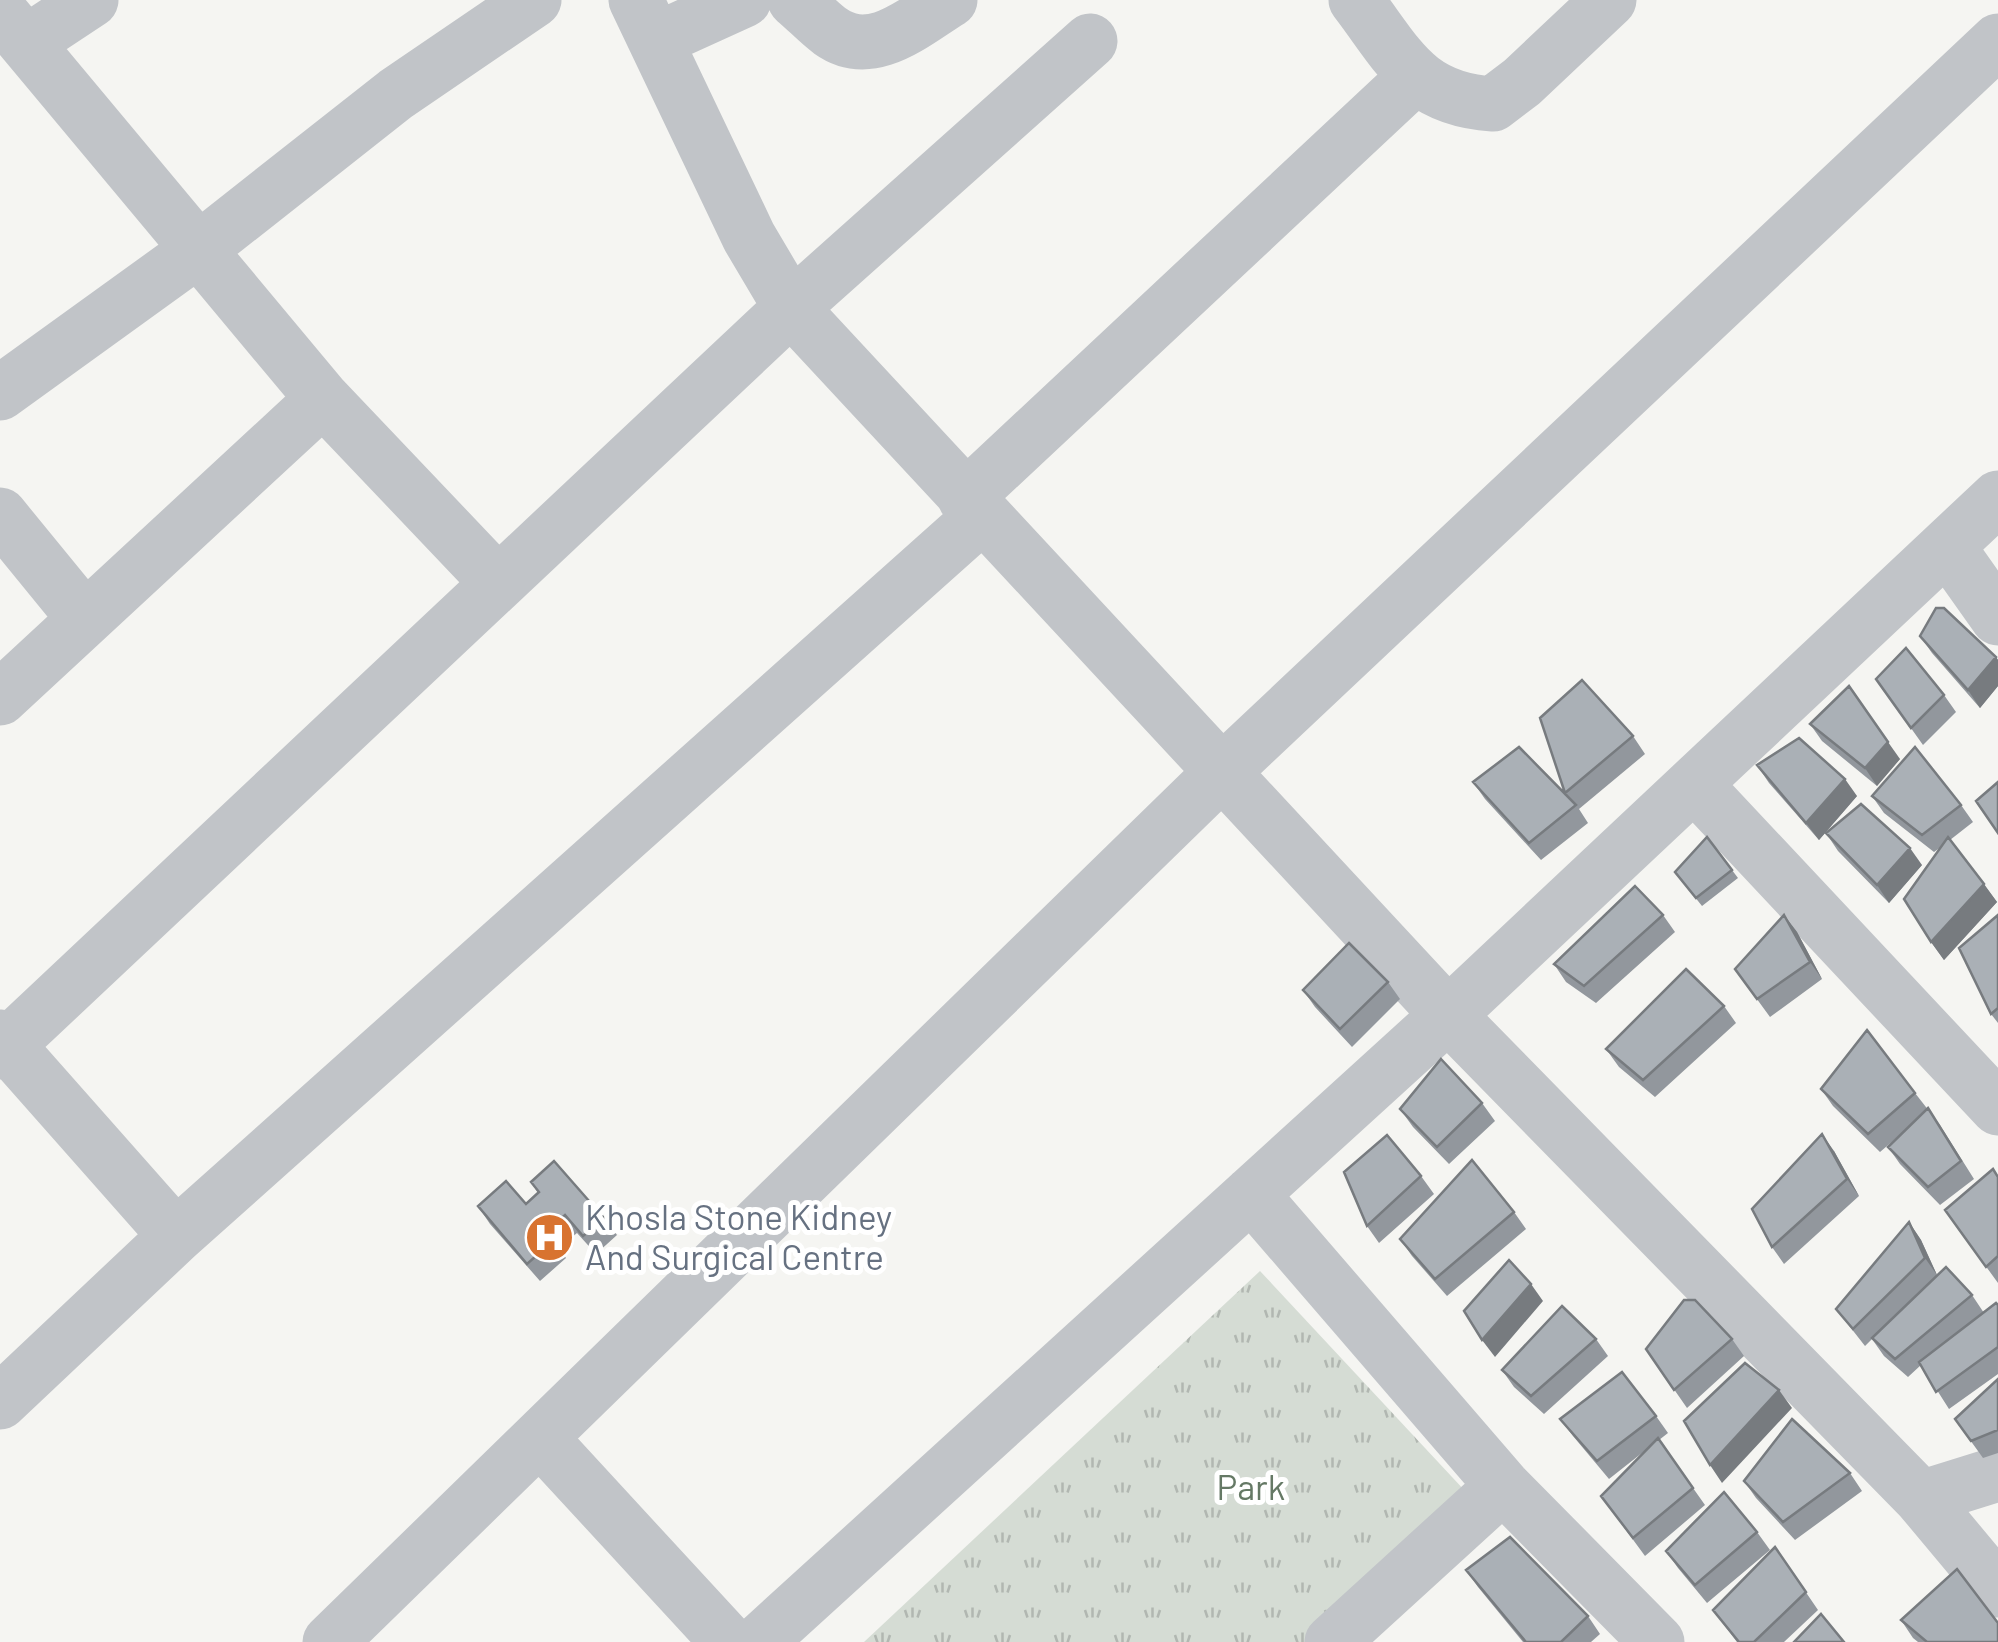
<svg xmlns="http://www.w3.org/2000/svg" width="1998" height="1642" font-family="Barlow,sans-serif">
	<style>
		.grass { fill: url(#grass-tufts) }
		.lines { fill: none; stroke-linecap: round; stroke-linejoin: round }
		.minor { stroke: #c1c4c8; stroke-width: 55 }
		.wall { fill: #92979d }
		.shaded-wall { fill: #777b7f }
		.building { fill: #aab0b6; stroke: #777b7f; stroke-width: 2.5 }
		.labels { text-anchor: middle; stroke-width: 10; stroke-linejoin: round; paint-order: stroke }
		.poi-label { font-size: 35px; fill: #667181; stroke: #fff; text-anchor: start }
		.park-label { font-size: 35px; fill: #657965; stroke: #fff }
	</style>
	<defs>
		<pattern id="grass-tufts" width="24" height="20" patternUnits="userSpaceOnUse" patternTransform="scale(2.5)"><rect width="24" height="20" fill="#d5dcd4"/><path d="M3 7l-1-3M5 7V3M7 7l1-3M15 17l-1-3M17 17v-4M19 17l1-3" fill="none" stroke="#b1b7b1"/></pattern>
	</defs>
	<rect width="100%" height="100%" fill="#f5f5f2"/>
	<path class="grass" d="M1260 1271 1466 1492 1312 1642H864Z"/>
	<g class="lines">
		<path class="minor" d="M636 0 749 237 791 308 1448 1015 1921 1498 1998 1590
			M795 0C807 10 818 22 830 31 872 61 914 22 950 0
			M1356 0C1399 56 1415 99 1493 104L1522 82 1609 0
			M0 12 323 399 0 698
			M656 40 744 0
			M26 43 91 0
			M0 393 198 250 396 94 534 0
			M323 399 498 583
			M965 498 1415 77
			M0 515 85 619
			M1947 546 1998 618
			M1695 785 1998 1108
			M0 1037 176 1236
			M0 1052 791 308 1090 41
			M1251 1194 1503 1486 1657 1642
			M0 1402 176 1236 983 515
			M540 1438 728 1642
			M1921 1498 1998 1474
			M330 1642 1221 773 1998 41
			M759 1642 1448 1015 1998 498
			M1332 1642 1503 1486"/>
	</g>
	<path class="wall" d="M1920 636 1996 657 1998 660V686L1980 708 1932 653Z
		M1876 679 1944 695 1956 712 1923 745Z
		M1540 718 1633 736 1645 754 1579 809 1588 823 1541 860 1485 799 1473 782 1565 794Z
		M1810 724 1900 759 1877 786 1822 741Z
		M1757 765 1857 796 1819 840 1769 783Z
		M1872 796 1961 805 1973 822 1950 840 1997 902 1944 960 1931 942 1941 847 1934 852 1884 813Z
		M1826 833 1922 865 1889 903 1838 851Z
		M1707 837 1738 878 1702 906 1675 872Z
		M1663 915 1675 932 1596 1003 1566 982 1554 964Z
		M1784 915 1797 932 1822 979 1770 1017 1735 969Z
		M1998 915V1023L1991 1014Z
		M1388 982 1400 999 1352 1047 1315 1007 1303 990Z
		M1724 1006 1736 1023 1655 1097 1619 1067 1606 1049Z
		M1821 1089 1915 1093 1940 1125 1974 1179 1940 1205 1900 1164 1888 1147 1908 1128 1880 1152 1833 1106Z
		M1482 1103 1495 1121 1449 1164 1413 1127 1400 1109Z
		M1834 1151 1859 1196 1784 1264 1772 1247Z
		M1421 1176 1434 1194 1379 1243 1367 1226Z
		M1998 1177V1283L1945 1210Z
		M531 1182 604 1218 617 1235 596 1254 577 1233 559 1248 566 1258 540 1281 490 1224 478 1206 526 1204 538 1193Z
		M1514 1212 1526 1229 1447 1296 1412 1256 1400 1239Z
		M1909 1222 1921 1240 1937 1275 1972 1295 1984 1313 1998 1305V1374L1949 1409 1921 1365 1908 1377 1884 1356 1872 1339 1865 1346 1836 1309Z
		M1596 1339 1608 1356 1544 1414 1514 1387 1502 1370Z
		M1732 1339 1744 1356 1687 1408 1646 1349Z
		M1998 1379V1453L1983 1458 1955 1419Z
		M1656 1416 1668 1433 1659 1440 1705 1505 1645 1556 1601 1496 1647 1449 1609 1479 1573 1436 1560 1419Z
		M1850 1473 1862 1491 1795 1540 1756 1498 1744 1481Z
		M1757 1532 1770 1550 1707 1603 1678 1568 1666 1551Z
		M1775 1547 1818 1610 1784 1642H1737L1713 1610Z
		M1466 1570 1588 1616 1600 1634 1591 1642H1523L1478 1587Z
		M1901 1620 1998 1642H1918L1913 1638Z"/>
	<path class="shaded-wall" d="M1996 657 1998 660V686L1980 708 1968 690Z
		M1888 742 1900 759 1877 786 1865 768Z
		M1845 779 1857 796 1819 840 1806 823Z
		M1910 848 1922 865 1889 903 1877 885Z
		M1984 884 1997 902 1944 960 1931 942Z
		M1784 915 1797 932 1822 979 1810 962Z
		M1822 1134 1834 1151 1859 1196 1847 1179Z
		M1909 1222 1921 1240 1937 1275 1925 1258Z
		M1531 1284 1543 1301 1495 1357 1482 1340Z
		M1779 1390 1792 1408 1722 1483 1710 1465Z"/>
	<path class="building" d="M1936 608H1944L1996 657 1968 690 1920 636Z
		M1906 648 1944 695 1911 728 1876 679Z
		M1582 680 1633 736 1565 793 1540 718Z
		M1849 686 1888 742 1865 768 1810 724Z
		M1799 738 1845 779 1806 823 1757 765Z
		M1519 747 1576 805 1529 843 1473 782Z
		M1915 747 1961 805 1922 835 1872 796Z
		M1998 782V833L1976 801Z
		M1861 804 1910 848 1877 885 1826 833Z
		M1707 837 1732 870 1696 898 1675 872Z
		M1948 837 1984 884 1931 942 1904 899Z
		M1635 886 1663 915 1584 986 1554 964Z
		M1784 915 1810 962 1757 999 1735 969Z
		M1998 915V1008L1991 1014 1959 948Z
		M1349 943 1388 982 1340 1029 1303 990Z
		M1686 969 1724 1006 1643 1080 1606 1049Z
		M1867 1030 1915 1093 1868 1134 1821 1089Z
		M1441 1059 1482 1103 1437 1147 1400 1109Z
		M1928 1108 1961 1161 1928 1187 1888 1147Z
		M1822 1134 1847 1179 1772 1247 1752 1209Z
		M1387 1135 1421 1176 1367 1226 1344 1172Z
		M1472 1160 1514 1212 1435 1279 1400 1239Z
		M554 1161 604 1218 583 1236 565 1215 546 1232 553 1241 527 1264 478 1206 506 1181 526 1204 539 1192 531 1182Z
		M1993 1169 1998 1177V1256L1986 1267 1945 1210Z
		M1909 1222 1925 1258 1853 1329 1836 1309Z
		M1509 1260 1531 1284 1482 1340 1464 1311Z
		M1946 1267 1972 1295 1895 1359 1872 1338Z
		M1684 1300H1695L1732 1339 1674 1390 1646 1349Z
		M1996 1303 1998 1305V1347L1936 1392 1919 1362Z
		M1562 1306 1596 1339 1531 1396 1502 1370Z
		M1745 1363 1779 1390 1710 1465 1684 1421Z
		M1622 1372 1656 1416 1597 1461 1560 1419Z
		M1998 1379V1430L1971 1441 1955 1419Z
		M1792 1419 1850 1473 1783 1522 1744 1481Z
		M1658 1438 1693 1488 1633 1538 1601 1496Z
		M1724 1492 1757 1532 1695 1585 1666 1551Z
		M1510 1537 1588 1616 1561 1642H1526L1466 1570Z
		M1775 1547 1806 1592 1754 1642H1739L1713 1610Z
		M1957 1569 1998 1623V1642H1927L1901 1620Z
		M1821 1614 1844 1642H1794Z"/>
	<defs>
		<symbol id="hospital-disc" viewBox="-11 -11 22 22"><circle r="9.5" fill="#d87330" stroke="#fff"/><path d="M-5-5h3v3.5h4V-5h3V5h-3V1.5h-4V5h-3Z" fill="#fff"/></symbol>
	</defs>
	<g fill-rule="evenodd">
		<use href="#hospital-disc" x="522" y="1210" width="55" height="55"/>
	</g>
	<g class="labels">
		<g class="poi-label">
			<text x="585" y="1230">Khosla Stone Kidney<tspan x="585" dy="40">And Surgical Centre</tspan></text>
		</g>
		<g class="park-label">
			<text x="1251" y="1500">Park</text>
		</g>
	</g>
</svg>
